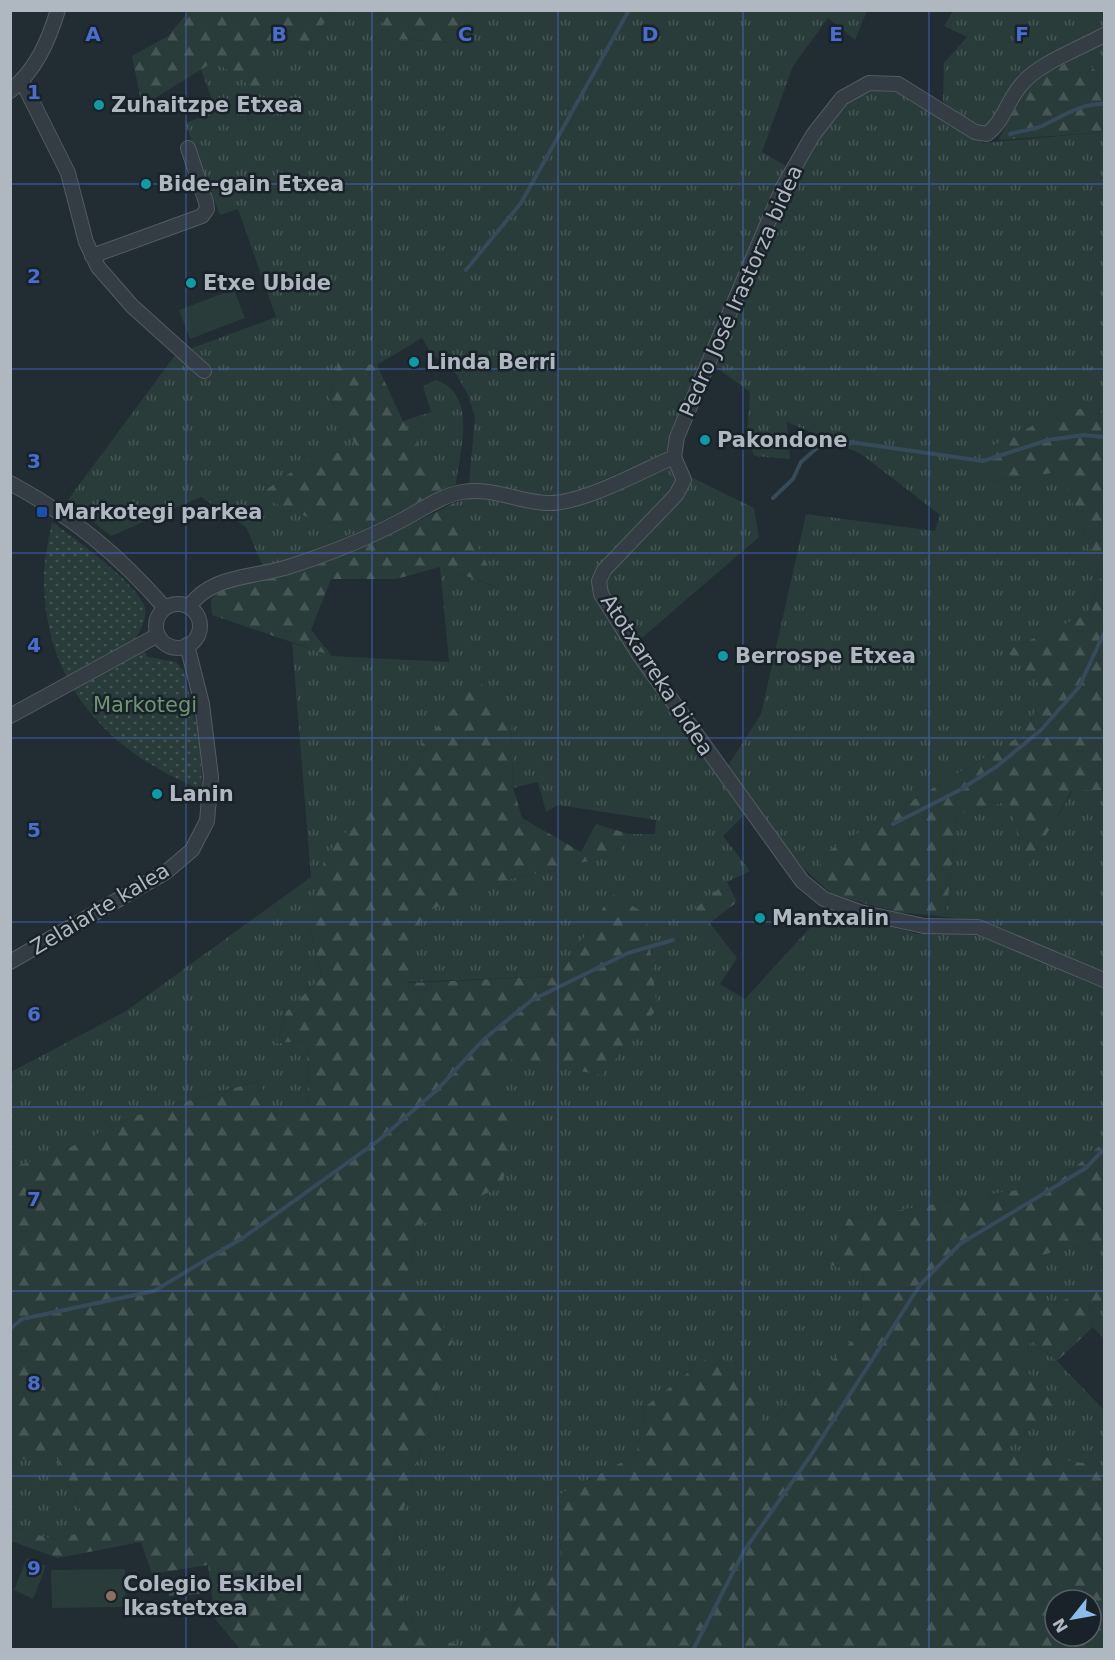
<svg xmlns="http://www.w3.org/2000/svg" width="1115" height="1660" font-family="'DejaVu Sans',sans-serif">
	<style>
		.grass { fill: url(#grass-tufts) }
		.forest { fill: url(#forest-firs); fill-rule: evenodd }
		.park { fill: url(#park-dots) }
		.pitch { fill: #293c39 }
		.water { fill: #364a59 }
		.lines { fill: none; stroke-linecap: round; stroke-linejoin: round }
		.stream { stroke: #364a59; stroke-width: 4 }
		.street-casing { stroke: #525b62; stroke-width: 16 }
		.street { stroke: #353d44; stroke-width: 14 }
		.grid { fill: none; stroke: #496ed1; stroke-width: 1.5; stroke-opacity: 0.55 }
		.culture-dot { fill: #0f9aa8; stroke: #1a2229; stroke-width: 2 }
		.transit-dot { fill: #1a4fb4; stroke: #1a2229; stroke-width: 2 }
		.education-dot { fill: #8d6e63; stroke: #1a2229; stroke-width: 2 }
		.labels { text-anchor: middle; stroke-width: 5; stroke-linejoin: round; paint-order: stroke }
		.poi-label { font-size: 21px; font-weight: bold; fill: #afb8c1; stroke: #1a2229; text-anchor: start }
		.street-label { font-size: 21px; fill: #afb8c1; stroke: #1a2229 }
		.park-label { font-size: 21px; fill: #709574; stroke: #1a2229 }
		.grid-label { font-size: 20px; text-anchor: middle; font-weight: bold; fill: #496ed1; stroke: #1a2229; stroke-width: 5; stroke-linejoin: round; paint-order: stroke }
	</style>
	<defs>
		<pattern id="grass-tufts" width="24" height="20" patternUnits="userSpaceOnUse" patternTransform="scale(1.5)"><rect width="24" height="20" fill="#293c39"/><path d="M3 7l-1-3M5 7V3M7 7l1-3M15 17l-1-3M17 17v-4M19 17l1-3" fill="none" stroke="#465654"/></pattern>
		<pattern id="forest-firs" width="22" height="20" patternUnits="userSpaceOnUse" patternTransform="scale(1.5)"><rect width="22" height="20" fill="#293c39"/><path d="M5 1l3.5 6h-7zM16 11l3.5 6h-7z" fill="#465654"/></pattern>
		<pattern id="park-dots" width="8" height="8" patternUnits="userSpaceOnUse" patternTransform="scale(1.5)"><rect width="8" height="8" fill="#293c39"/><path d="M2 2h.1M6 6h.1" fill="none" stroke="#465654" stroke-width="1.8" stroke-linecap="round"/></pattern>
	</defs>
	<rect width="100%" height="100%" fill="#212c33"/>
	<path class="grass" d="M333 11H374L392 38 452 43 467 11H867L855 40 828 18 793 66 762 152 786 166 665 453 564 497H541L469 483 475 417 468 395 452 367 432 355 422 338 377 365 338 361 330 398 360 453 315 520 367 528 301 556 263 567 246 527 201 497 111 536 67 501 176 354 276 317 238 209 220 215 185 123 216 111 201 69 215 61 262 93 273 37 307 47Z
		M953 11H1104V28L1030 68 996 119 987 126H975L943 102 944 63 967 37 944 26Z
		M1104 42V78L1079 56Z
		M864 89H890L939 113 983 143 1104 132V413L1070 407 993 481 1061 472 1101 575 1089 613 1007 651 1047 691 1022 735 818 857 833 895 803 868 726 769 761 714 806 514 935 531 940 515 861 454 787 422 790 459 754 456 747 435 750 392 714 366 786 192 843 102Z
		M436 380C478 394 460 450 456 484L445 489 403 421 431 412 423 386Z
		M663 468H673L754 508 759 537 629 649 746 813 723 836 750 871 727 882 694 935 709 922 737 958 720 984 745 999 827 909 917 934 974 931 1104 984V1142L1058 1183 848 1219 826 1264 864 1273 859 1334 764 1428 735 1363 646 1406 636 1455 553 1498 563 1561 466 1648 415 1630 389 1560 453 1338 406 1285 418 1226 502 1186 488 1089 510 1059 602 1075 612 894 559 976 407 982 422 914 486 885 618 854 629 834H655L656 820 558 805 546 812 538 782 513 788 511 717 478 680 307 917 322 977 286 1012 277 1043 307 1041 308 1107 275 1115 258 1081 134 1116 52 1156 11 1167V1072L126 1011 311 877 292 643 332 656 449 662 440 567 499 588 454 503 476 496 563 510 582 504Z
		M1073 790H1104V972L981 922 946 917 957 815 1009 801 1026 869Z
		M1104 1240V1266L1080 1293 1040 1311 1038 1256Z
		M1104 1301V1339L1093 1327 1088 1306Z
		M1031 1340 1057 1361 1104 1410V1466L1001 1452 1057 1405 1023 1367Z
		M54 1452 89 1529 56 1540 11 1527 10 1462Z"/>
	<path class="forest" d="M189 11V10L333 11 307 47 273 37 262 94 215 61 142 106 132 56 168 36Z
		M374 11H467L453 43 392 38Z
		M1079 56 1104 78V132L998 140 1029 83Z
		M338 361 377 365 403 421 445 489 367 528 315 520 257 496 319 453H360L330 398Z
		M1070 407 1104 413V790H1072L1026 870 1009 801 957 815 946 917 898 912 833 895 818 857 1022 735 1047 691 1006 651 1089 613 1101 575 1061 472 993 481 980 452Z
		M454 503 500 588 440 567 396 579H331L311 630 332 656 212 615 211 599C225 582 243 582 264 577 331 561 393 534 454 503Z
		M478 680 511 717 513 787 522 818 581 852 596 824 629 834 619 854 486 885 422 914 408 983 559 976 612 894 646 914 657 1009 602 1075 510 1059 488 1089 519 1109 502 1186 418 1226 406 1285 453 1338 389 1560 415 1630 466 1648 563 1561 553 1498 636 1455 646 1406 708 1357 735 1363 765 1427 859 1334 864 1273 826 1264 848 1219 1057 1183 1104 1142V1240L1038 1256 1041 1310 1080 1293 1104 1266V1301L1088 1306 1093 1327 1057 1361 1031 1340 1023 1367 1058 1405 1002 1451 1104 1466V1649H240L215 1619 208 1565 152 1574 141 1542 58 1558 11 1541V1527L56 1540 89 1529 54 1452 11 1462V1167L52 1156 134 1116 259 1081 275 1115 308 1107 307 1041 277 1043 286 1012 322 977 307 917 326 855ZM1055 1600H1091V1636H1055Z
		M727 882 737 902 694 935 686 916Z"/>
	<path class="park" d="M52 522C75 539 130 578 143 603 149 614 142 629 136 638L148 657 176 662 184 671 200 741 202 790C108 752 43 683 44 576 44 558 49 539 52 522Z"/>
	<path class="pitch" d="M234 289 245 318 190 339 179 310Z
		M27 1558 46 1566 33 1599 14 1590Z
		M125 1569 126 1607 52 1608 51 1570Z"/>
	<path class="water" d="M199 1578 200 1594 169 1596 168 1581Z"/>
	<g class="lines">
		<path class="stream" d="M1010 134C1020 131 1033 130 1042 126 1063 116 1081 103 1104 104
			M466 270 521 203 629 10
			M773 498 793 479 801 462 817 448 843 441 983 461 1048 440 1084 435 1104 437
			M893 824 958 791 996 767 1041 730 1079 687 1104 633
			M10 1329 22 1319 154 1291 244 1237 379 1140 437 1090 483 1040 532 1000 628 953 673 940
			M693 1650 744 1551 811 1455 920 1285 960 1244 1086 1168 1104 1149"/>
		<defs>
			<path id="street" d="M22 81 68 173 86 242 98 267 132 306 204 371
				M10 91C36 70 48 42 58 10
				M92 256 202 216 207 209 206 202 188 148
				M674 457 684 480 676 495 604 570 599 581 601 594 640 656 802 881 824 899 860 912 924 926 978 927 1104 980
				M674 457 677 437 783 187 813 135 842 98 869 83 898 84 975 132 987 134C1004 121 1007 101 1021 85 1037 64 1081 48 1104 35
				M10 483C73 517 118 554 165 608
				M156 626a22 22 0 1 1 44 0a22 22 0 1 1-44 0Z
				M189 607C211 574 256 578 291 566 328 554 366 539 400 521 420 511 440 496 462 492 493 487 518 502 547 503 581 505 641 471 674 457
				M10 716 158 635
				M10 962 166 872 192 850 207 821 211 777 202 704 187 645"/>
		</defs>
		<use href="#street" class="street-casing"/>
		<use href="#street" class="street"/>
	</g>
	<path class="grid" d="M186 10V1650M372 10V1650M558 10V1650M743 10V1650M929 10V1650M10 184H1104M10 369H1104M10 553H1104M10 738H1104M10 922H1104M10 1107H1104M10 1291H1104M10 1476H1104"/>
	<g class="culture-dot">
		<circle cx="99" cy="105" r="6"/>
		<circle cx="146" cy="184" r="6"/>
		<circle cx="191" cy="283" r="6"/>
		<circle cx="414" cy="362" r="6"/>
		<circle cx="705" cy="440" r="6"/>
		<circle cx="723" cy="656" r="6"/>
		<circle cx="157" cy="794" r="6"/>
		<circle cx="760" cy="918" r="6"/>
	</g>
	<rect class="transit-dot" x="36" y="506" width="12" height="12" rx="3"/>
	<circle class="education-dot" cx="111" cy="1596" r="6"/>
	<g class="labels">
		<g class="poi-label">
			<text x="111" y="112">Zuhaitzpe Etxea</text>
			<text x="158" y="191">Bide-gain Etxea</text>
			<text x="203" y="290">Etxe Ubide</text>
			<text x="426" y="369">Linda Berri</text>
			<text x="717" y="447">Pakondone</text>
			<text x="54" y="519">Markotegi parkea</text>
			<text x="735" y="663">Berrospe Etxea</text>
			<text x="169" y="801">Lanin</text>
			<text x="772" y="925">Mantxalin</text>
			<text x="123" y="1591">Colegio Eskibel<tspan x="123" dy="24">Ikastetxea</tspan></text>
		</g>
		<g class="street-label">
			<text transform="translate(741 291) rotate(-66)" y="7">Pedro José Irastorza bidea</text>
			<text transform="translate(657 675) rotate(57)" y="7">Atotxarreka bidea</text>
			<text transform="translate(100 909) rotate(-31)" y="7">Zelaiarte kalea</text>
		</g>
		<g class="park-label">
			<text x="145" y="712">Markotegi</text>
		</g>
	</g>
	<g class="grid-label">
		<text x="93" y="41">A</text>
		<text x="279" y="41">B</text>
		<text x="465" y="41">C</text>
		<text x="650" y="41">D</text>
		<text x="836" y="41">E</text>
		<text x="1022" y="41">F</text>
		<text x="34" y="99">1</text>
		<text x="34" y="283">2</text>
		<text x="34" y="468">3</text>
		<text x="34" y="652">4</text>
		<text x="34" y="837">5</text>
		<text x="34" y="1021">6</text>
		<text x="34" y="1206">7</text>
		<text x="34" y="1390">8</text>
		<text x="34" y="1575">9</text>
	</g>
	<rect width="1115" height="1660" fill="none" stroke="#afb8c1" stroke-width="24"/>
	<g transform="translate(1073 1618) rotate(239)"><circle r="28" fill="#1a2229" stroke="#565e66" stroke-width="1.5"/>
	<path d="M0-4.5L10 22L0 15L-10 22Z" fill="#8abceb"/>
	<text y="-9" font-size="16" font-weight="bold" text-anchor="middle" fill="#afb8c1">N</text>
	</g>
</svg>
